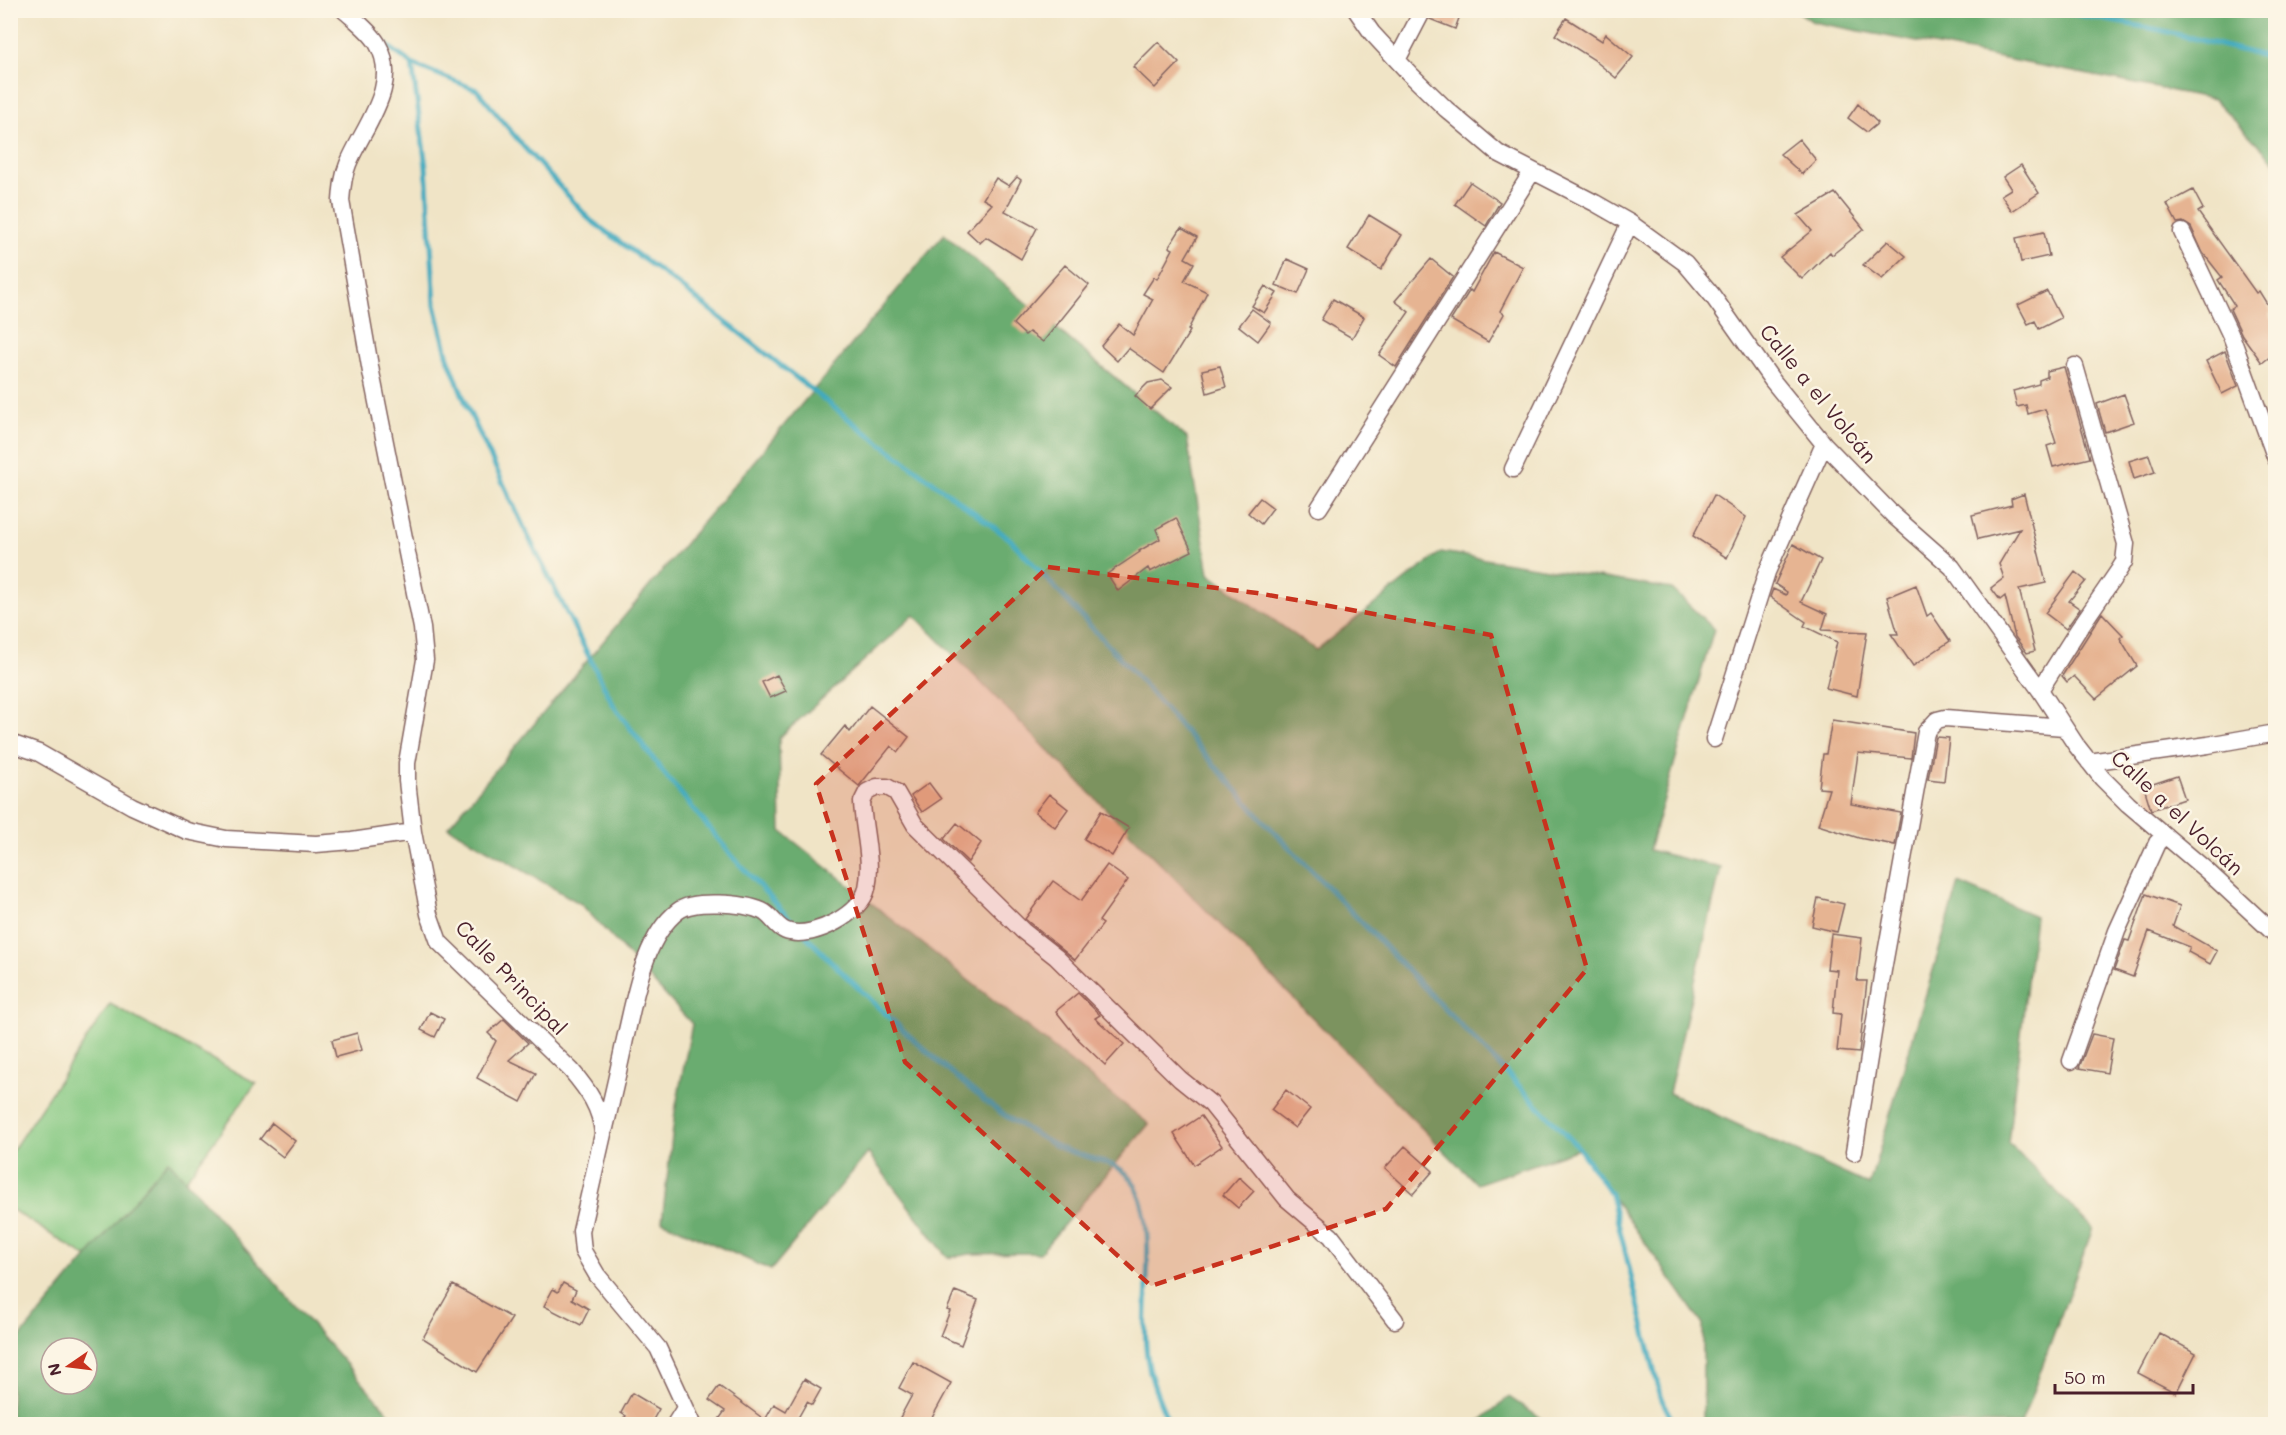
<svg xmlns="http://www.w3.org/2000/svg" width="2286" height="1435" font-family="Mali,sans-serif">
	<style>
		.green { fill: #84c881; stroke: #677456; stroke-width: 1.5 }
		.forest { fill: #6bac6f; stroke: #5a664d; stroke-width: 1.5; fill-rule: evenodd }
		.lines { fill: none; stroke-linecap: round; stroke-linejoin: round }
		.stream { stroke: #3faabf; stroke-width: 5 }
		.building { fill: #e6b492 }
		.minor-casing { stroke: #846461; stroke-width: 19 }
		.minor { stroke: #fff; stroke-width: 16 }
		.marked { fill: #c8321e; fill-opacity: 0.2; stroke: #c8321e; stroke-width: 4.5; stroke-dasharray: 12 8; stroke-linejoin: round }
		.labels { text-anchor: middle; stroke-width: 5; stroke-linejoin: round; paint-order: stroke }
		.street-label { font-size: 21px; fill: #4a1f2b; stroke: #fcf5e5 }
	</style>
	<rect width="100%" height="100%" fill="#fcf5e5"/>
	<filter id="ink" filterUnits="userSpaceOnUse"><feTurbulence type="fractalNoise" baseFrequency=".0167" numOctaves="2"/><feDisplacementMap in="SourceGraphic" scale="12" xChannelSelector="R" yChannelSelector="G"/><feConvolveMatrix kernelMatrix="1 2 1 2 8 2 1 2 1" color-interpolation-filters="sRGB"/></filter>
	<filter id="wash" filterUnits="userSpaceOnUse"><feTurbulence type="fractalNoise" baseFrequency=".008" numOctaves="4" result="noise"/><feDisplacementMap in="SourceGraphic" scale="24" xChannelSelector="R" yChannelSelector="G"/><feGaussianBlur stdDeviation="1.35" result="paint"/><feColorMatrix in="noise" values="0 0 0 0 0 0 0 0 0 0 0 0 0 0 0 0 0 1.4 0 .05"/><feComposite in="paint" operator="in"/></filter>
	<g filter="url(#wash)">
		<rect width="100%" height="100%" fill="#f0e4c6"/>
		<path class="green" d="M110 1004 256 1083 116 1276 11 1209 10 1154Z"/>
		<path class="forest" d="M1797 11H2253L2275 23V162L2214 99 1813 22Z
			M944 234 1187 438 1209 574 1316 650 1441 552 1672 589 1714 629 1649 850 1721 868 1669 1093 1869 1185 1959 883 2035 916 2008 1143 2093 1228 2021 1424H1703V1325L1579 1149 1477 1184 914 615 779 738 781 831 1149 1124 1040 1253 970 1254 948 1258 868 1153 771 1270 662 1221 675 1111 692 1024 581 904 448 827Z
			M168 1160 388 1412 401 1424H11V1348ZM51 1348H87V1384H51Z
			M1509 1397 1549 1424H1476Z"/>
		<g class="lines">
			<path class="stream" d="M2053 10 2160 30 2276 59
				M382 42 412 64 477 90 523 146 590 220 680 286 860 428 1010 539 1131 670 1260 817 1579 1148 1611 1194 1661 1398 1674 1424
				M412 64 426 167 435 305 448 358 468 409 527 534 614 706 663 772 733 857 799 929
				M806 936C849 980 894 1023 941 1064 966 1085 991 1108 1020 1125 1034 1133 1048 1143 1063 1149 1086 1159 1123 1160 1135 1185 1158 1232 1142 1296 1146 1347 1148 1374 1158 1400 1170 1424"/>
		</g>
		<g id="blocks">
			<path class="building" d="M1433 10H1462L1455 29 1430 19Z
				M1566 18 1602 41 1606 34 1633 57 1616 78 1593 59 1555 35Z
				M1158 42 1179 63 1155 88 1133 67Z
				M1858 104 1878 123 1867 132 1848 118Z
				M1799 139 1816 160 1802 174 1780 154Z
				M2021 165 2039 193 2012 211 2001 195 2011 189 2003 177Z
				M1017 177 1021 180 1005 211 1037 228 1021 259 986 237 980 243 967 231 992 204 983 199 996 178 1009 186Z
				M1470 182 1500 202 1486 226 1455 204Z
				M2193 190 2203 209 2198 212 2256 293 2259 291 2272 312 2269 314 2276 325V352L2262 363 2242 335 2230 309 2235 306 2218 280 2222 277 2203 253 2191 227 2183 222 2177 223 2167 204Z
				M1835 193 1864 229 1832 255 1830 252 1802 279 1780 257 1812 231 1798 215Z
				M1369 215 1402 235 1381 270 1348 249Z
				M1181 228 1197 237 1185 258 1194 263 1184 281 1207 292 1188 330 1190 331 1164 373 1128 348 1117 361 1101 346 1119 324 1133 335 1153 299 1143 294 1154 277 1157 279 1173 249 1169 247Z
				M2044 232 2049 256 2021 262 2016 238Z
				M1888 241 1906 256 1882 279 1863 265Z
				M1494 252 1523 267 1500 311 1504 314 1488 342 1451 320 1470 290 1472 292Z
				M1287 259 1309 269 1298 294 1276 285Z
				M1431 259 1453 277 1396 367 1379 355 1409 312 1395 301Z
				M1065 265 1089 285 1043 342 1029 332 1025 335 1013 324Z
				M1265 286 1277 293 1264 313 1252 306Z
				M2047 291 2061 318 2039 329 2035 321 2028 324 2018 305Z
				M1333 299 1364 317 1352 338 1321 320Z
				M1252 309 1271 323 1258 341 1239 326Z
				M2225 351 2238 386 2222 394 2206 361Z
				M1220 366 1226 387 1207 393 1202 370Z
				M2064 367 2090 458 2053 467 2047 446 2056 443 2045 409 2028 414 2026 405 2017 407 2013 391 2039 384V380L2047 377V371Z
				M1162 380 1172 387 1150 409 1135 396 1148 383Z
				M2124 394 2134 422 2105 432 2097 404Z
				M2149 455 2155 472 2134 479 2129 461Z
				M2024 494 2046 583 2019 589 2035 651 2027 653 2015 637 2005 596 2000 600 1991 588 2004 578 1999 564 2020 529 1978 539 1972 515 2012 505 2011 499Z
				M1714 495 1746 517 1727 558 1693 536Z
				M1260 498 1273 508 1261 524 1248 513Z
				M1176 518 1192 551 1150 572 1148 568 1118 591 1107 574 1140 552 1139 551 1160 539 1156 529Z
				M1793 544 1821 560 1801 602 1827 614 1822 630 1867 632 1857 696 1826 688 1837 642 1804 626 1806 622 1770 597 1773 589 1786 595 1787 592 1775 584Z
				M2075 572 2086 581 2069 601 2080 609 2066 629 2045 613Z
				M1916 585 1927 616 1931 613 1950 641 1913 666 1891 634H1898L1887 597Z
				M2102 613 2123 635 2120 638 2137 666 2096 699 2074 676 2067 682 2062 676Z
				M777 675 786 691 770 698 762 682Z
				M870 706 909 737 898 752 891 746 859 786 821 755 845 726 850 732Z
				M1832 720 1914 733 1911 758 1858 753 1851 804 1901 813 1895 845 1859 838 1818 825 1829 789 1819 788 1823 754H1826Z
				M1936 737 1949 738 1944 781 1928 779Z
				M2177 776 2185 799 2151 810 2144 787Z
				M929 783 941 799 922 812 911 796Z
				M1049 794 1068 809 1055 827 1035 812Z
				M1101 811 1129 828 1112 856 1084 839Z
				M957 823 981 843 968 862 944 839Z
				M1107 865 1128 880 1099 921 1103 924 1075 960 1025 919 1053 881 1081 901Z
				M2146 894 2180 906 2173 926 2217 951 2210 964 2188 952 2190 947 2149 931 2133 977 2114 970 2125 940 2129 941Z
				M1818 898 1844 904 1837 932 1812 926Z
				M1831 934 1862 938 1857 981H1867L1859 1053 1837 1051 1841 1014 1833 1013 1837 970 1827 969Z
				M1078 993 1100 1015 1095 1018 1124 1044 1105 1065 1079 1040 1056 1011Z
				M430 1012 444 1019 435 1037 421 1030Z
				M504 1019 528 1043 509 1060 536 1073 521 1102 477 1078 496 1041 488 1033Z
				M357 1033 362 1050 336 1057 332 1040Z
				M2092 1034 2113 1038 2107 1073 2079 1068Z
				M1286 1090 1310 1109 1295 1128 1271 1110Z
				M1201 1116 1222 1146 1194 1165 1174 1134Z
				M272 1123 295 1141 283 1157 260 1139Z
				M1405 1146 1433 1171 1413 1194 1385 1168Z
				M1239 1177 1254 1191 1238 1208 1223 1195Z
				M563 1283 576 1290 572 1299 589 1309 581 1325 544 1306 553 1289 558 1292Z
				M453 1285 512 1318 477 1372 423 1338Z
				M955 1291 978 1300 961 1345 940 1336 950 1311 947 1310Z
				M2159 1333 2196 1353 2176 1393 2138 1373Z
				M913 1362 951 1383 928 1425H896L912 1395 899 1388Z
				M804 1379 821 1389 812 1405 807 1402 798 1418 809 1425H715L725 1411 709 1400 719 1386 765 1420 774 1404 786 1411Z
				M632 1393 659 1409 650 1425H618L626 1416 621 1413Z"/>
		</g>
	</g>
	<g filter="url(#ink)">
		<use href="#blocks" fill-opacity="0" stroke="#846461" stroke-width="1.5"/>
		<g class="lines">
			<defs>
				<path id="minor" d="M344 10C355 20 370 31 377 43 402 85 363 127 348 164 343 176 342 188 341 201L371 372 422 628 425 660 407 763V781L413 832 429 914 439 942 571 1070C588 1090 601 1108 603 1134L581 1231 583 1251 597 1275 658 1348 693 1424
					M1356 10 1372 33 1410 74 1446 109 1498 153 1595 203 1630 223 1685 263 1712 295 1772 380 1824 444 1893 515 1952 567 2040 690 2076 745 2102 778 2128 804 2206 870 2276 935
					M1397 60 1423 10
					M2182 232 2232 338 2276 459
					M1513 469 1630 223
					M1319 508 1532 172
					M2040 690 2078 630 2119 570 2124 562 2126 544 2075 366
					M1714 739 1767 572 1824 444
					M10 743 39 753 132 806 187 831 226 839 316 844 352 841 413 832
					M2089 762 2208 745 2276 733
					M2071 1061 2117 931 2157 843 2165 835
					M605 1128C612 1098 619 1069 625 1039 635 999 643 938 678 911 693 899 744 903 762 911 773 916 777 930 790 932 815 938 862 913 867 888 873 860 863 829 862 802L867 792 877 787H887L896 792 915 825 1023 931 1056 957 1180 1079 1211 1104 1287 1199 1331 1236 1395 1320
					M1854 1152 1883 970 1926 732 1937 720 1945 718 2064 727
					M675 1424 685 1408"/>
			</defs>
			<use href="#minor" class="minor-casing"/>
			<use href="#minor" class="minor"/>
		</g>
	</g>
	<path class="marked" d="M1048 567 1257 593 1491 635 1587 969 1386 1209 1151 1286 905 1062 816 784Z"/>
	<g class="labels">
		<g class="street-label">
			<text transform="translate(1818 394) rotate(51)" y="7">Calle a el Volcán</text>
			<text transform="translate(2177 813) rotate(43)" y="7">Calle a el Volcán</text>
			<text transform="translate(511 978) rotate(46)" y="7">Calle Principal</text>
		</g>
	</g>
	<rect width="2286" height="1435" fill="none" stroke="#fcf5e5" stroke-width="36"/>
	<g transform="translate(69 1366) rotate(256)"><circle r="28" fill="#fcf5e5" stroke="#b59f9b" stroke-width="1.5"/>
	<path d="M0-4.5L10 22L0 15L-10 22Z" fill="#c8321e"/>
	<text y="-9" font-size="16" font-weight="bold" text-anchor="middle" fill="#4a1f2b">N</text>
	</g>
	<path d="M2055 1384v9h138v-9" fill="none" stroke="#4a1f2b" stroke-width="3"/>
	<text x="2064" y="1384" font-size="18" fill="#4a1f2b" stroke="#fcf5e5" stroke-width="4.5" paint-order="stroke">50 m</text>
</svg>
